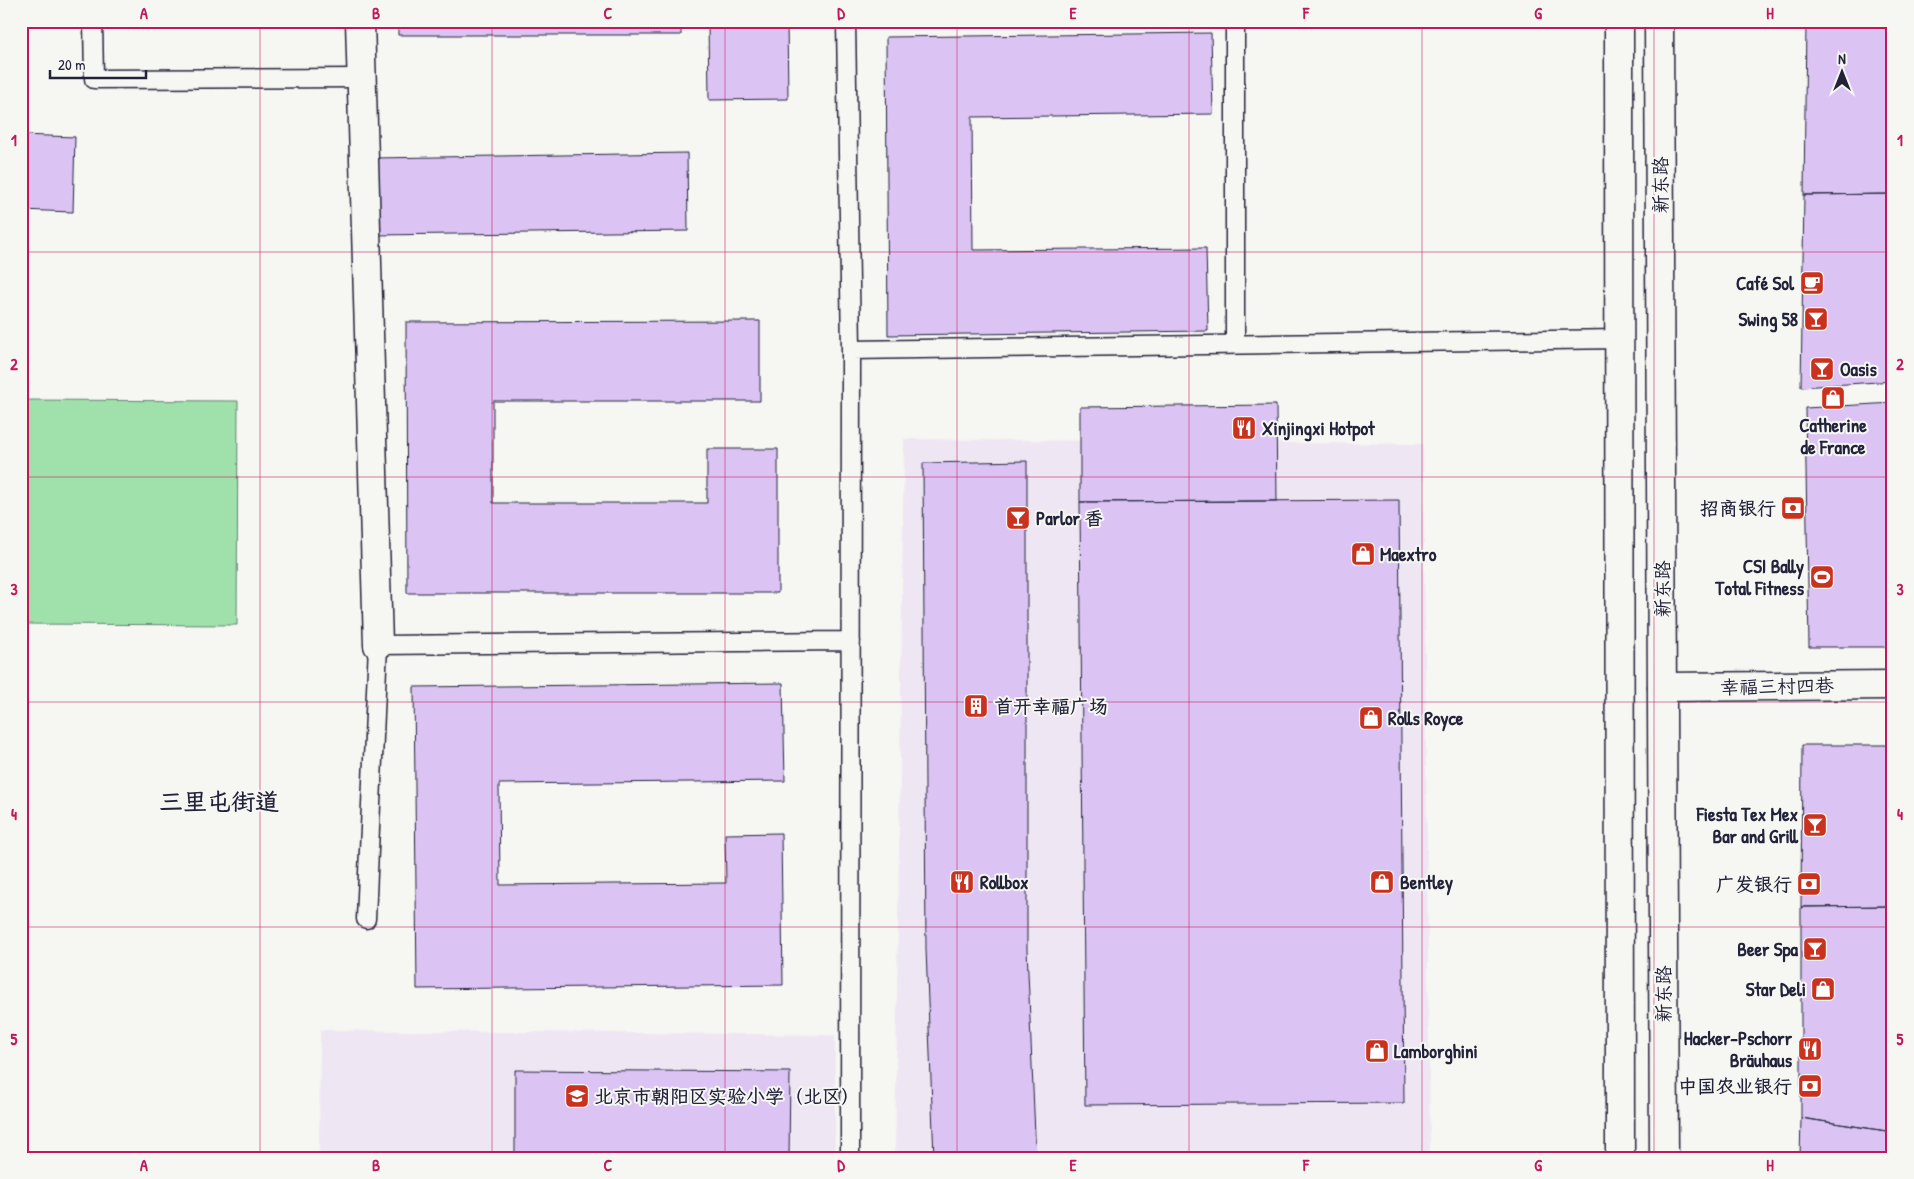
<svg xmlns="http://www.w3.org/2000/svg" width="1914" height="1179" font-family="'Patrick Hand','LXGW WenKai TC',sans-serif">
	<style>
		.built { fill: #eee7f3 }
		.green { fill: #a0e1ab; stroke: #618273 }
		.building { fill: #dbc4f4; stroke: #22223b }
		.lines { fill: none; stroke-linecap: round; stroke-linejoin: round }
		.service-casing { stroke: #22223b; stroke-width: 21 }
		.minor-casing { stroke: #22223b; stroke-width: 31 }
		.secondary-casing { stroke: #22223b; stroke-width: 31 }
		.service { stroke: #f6f6f2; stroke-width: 18 }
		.minor { stroke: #f6f6f2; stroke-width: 28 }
		.secondary { stroke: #f6f6f2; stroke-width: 28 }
		.grid { fill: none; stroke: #c2185b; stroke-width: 1; stroke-opacity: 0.55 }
		.labels { text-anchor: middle; stroke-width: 4; stroke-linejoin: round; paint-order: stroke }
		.street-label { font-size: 19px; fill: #22223b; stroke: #f6f6f2 }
		.poi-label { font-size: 19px; font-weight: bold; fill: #22223b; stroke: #f6f6f2; text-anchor: end }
		.district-label { font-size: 24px; font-weight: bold; fill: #22223b; stroke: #f6f6f2 }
		.neatline { fill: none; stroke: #c2185b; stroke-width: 2 }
		.grid-label { font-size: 16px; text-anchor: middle; font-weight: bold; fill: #c2185b }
	</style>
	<rect width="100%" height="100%" fill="#f6f6f2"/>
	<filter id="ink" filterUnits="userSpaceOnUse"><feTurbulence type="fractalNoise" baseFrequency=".02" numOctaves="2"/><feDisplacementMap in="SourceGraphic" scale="10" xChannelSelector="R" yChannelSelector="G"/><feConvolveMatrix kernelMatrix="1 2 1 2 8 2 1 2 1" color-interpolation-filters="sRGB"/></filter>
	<g filter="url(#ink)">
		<path class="built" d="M904 439 1423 444 1430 1158H895Z
			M320 1030 835 1035V1158H319Z"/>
		<path class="green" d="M21 400 238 401 237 625 21 624Z"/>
		<path class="building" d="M398 21H681V35H398Z
			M708 21H787L788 99 709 100Z
			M1806 21H1893V194L1804 195Z
			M1211 33 1213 114 972 117 973 250 1206 248 1208 331 888 335 886 37Z
			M21 135 75 137 73 212 21 210Z
			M687 153 688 231 376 235 375 158Z
			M1893 194V381L1801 387 1804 195Z
			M760 321V401H493V503H707V449H778V593H407L406 322Z
			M1893 403V647H1809L1805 408Z
			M1276 405 1277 501 1080 502V407Z
			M1027 461V949L1036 1158H934L926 949 923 463Z
			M1399 500 1404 1103 1085 1105 1080 502Z
			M783 683 785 781 499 784 500 885 726 883 725 834 781 833 783 985 417 989 414 687Z
			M1802 745H1893V906L1801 907Z
			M1893 906V1132L1801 1118V907Z
			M515 1070 790 1072 789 1158H515Z
			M1801 1118 1893 1132V1158H1800Z"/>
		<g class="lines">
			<defs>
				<path id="service" d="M93 21 94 79 362 78
					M846 21 851 350
					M1235 21V344
					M366 919 378 645 851 641
					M850 1158 851 350 1620 339"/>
				<path id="minor" d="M360 21 378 645
					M1662 687 1893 685"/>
				<path id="secondary" d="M1619 21 1620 1158
					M1659 21 1664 1158"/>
			</defs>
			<use href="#service" class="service-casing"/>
			<use href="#minor" class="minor-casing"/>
			<use href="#secondary" class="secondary-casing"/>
			<use href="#service" class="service"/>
			<use href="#minor" class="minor"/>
			<use href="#secondary" class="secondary"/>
		</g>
	</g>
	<path class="grid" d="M260 21V1158M492 21V1158M725 21V1158M957 21V1158M1189 21V1158M1422 21V1158M1654 21V1158M21 252H1893M21 477H1893M21 702H1893M21 927H1893"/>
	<defs>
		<symbol id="cafe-square" viewBox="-11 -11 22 22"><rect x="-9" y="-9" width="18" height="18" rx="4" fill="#c8321e" stroke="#f6f6f2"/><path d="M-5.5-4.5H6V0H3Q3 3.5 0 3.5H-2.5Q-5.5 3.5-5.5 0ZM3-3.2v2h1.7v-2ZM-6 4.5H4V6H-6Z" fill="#fff"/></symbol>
		<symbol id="bar-square" viewBox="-11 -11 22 22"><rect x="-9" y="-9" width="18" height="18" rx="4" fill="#c8321e" stroke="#f6f6f2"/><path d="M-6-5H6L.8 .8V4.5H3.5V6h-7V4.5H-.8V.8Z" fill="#fff"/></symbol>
		<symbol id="shop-square" viewBox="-11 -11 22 22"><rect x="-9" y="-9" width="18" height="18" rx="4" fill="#c8321e" stroke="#f6f6f2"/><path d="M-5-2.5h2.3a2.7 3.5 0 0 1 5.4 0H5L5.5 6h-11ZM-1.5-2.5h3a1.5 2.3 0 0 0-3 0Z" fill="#fff"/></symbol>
		<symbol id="restaurant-square" viewBox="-11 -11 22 22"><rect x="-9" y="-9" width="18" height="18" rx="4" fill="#c8321e" stroke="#f6f6f2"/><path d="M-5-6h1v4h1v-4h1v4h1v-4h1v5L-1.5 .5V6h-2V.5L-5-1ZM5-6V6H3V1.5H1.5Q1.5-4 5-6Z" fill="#fff"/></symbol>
		<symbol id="bank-square" viewBox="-11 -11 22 22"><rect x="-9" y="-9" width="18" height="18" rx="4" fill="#c8321e" stroke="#f6f6f2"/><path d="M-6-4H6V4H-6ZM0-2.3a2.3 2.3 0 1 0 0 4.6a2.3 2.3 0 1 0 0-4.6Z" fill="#fff"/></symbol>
		<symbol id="stadium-square" viewBox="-11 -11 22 22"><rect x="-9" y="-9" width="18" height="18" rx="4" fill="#c8321e" stroke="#f6f6f2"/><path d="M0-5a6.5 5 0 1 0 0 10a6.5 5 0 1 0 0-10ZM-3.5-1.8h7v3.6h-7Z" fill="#fff"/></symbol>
		<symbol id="building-square" viewBox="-11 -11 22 22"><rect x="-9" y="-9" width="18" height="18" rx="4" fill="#c8321e" stroke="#f6f6f2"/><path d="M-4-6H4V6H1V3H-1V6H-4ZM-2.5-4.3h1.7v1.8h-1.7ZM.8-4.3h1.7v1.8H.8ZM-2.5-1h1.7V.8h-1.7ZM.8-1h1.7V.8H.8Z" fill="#fff"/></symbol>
		<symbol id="school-square" viewBox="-11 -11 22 22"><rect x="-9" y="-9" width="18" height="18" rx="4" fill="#c8321e" stroke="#f6f6f2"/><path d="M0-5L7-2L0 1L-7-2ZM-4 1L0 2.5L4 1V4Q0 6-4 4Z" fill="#fff"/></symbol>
	</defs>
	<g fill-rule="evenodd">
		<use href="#cafe-square" x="1798" y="269" width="28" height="28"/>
		<use href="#bar-square" x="1802" y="305" width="28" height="28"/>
		<use href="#bar-square" x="1808" y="355" width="28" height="28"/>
		<use href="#shop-square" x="1819" y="384" width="28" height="28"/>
		<use href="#restaurant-square" x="1230" y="414" width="28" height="28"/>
		<use href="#bank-square" x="1779" y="494" width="28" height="28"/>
		<use href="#bar-square" x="1004" y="504" width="28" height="28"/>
		<use href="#shop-square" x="1349" y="540" width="28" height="28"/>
		<use href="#stadium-square" x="1808" y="563" width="28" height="28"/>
		<use href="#building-square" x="962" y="692" width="28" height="28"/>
		<use href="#shop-square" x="1357" y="704" width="28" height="28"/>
		<use href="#bar-square" x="1801" y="811" width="28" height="28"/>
		<use href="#restaurant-square" x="948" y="868" width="28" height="28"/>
		<use href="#shop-square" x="1368" y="868" width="28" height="28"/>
		<use href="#bank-square" x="1795" y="870" width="28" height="28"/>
		<use href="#bar-square" x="1801" y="935" width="28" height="28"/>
		<use href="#shop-square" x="1809" y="975" width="28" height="28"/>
		<use href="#restaurant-square" x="1796" y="1035" width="28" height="28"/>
		<use href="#shop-square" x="1363" y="1037" width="28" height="28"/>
		<use href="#bank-square" x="1796" y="1072" width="28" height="28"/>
		<use href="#school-square" x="563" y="1082" width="28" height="28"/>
	</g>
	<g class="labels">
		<g class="street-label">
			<text transform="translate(1660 185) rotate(-90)" y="7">新东路</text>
			<text transform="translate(1662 589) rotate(-90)" y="7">新东路</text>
			<text transform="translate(1777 686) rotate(-1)" y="7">幸福三村四巷</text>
			<text transform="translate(1663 994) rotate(-90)" y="7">新东路</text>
		</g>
		<g class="poi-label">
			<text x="1794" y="290">Café Sol</text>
			<text x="1798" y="326">Swing 58</text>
			<text x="1840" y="376" text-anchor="start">Oasis</text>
			<text x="1833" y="432" text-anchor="middle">Catherine<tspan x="1833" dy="22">de France</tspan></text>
			<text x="1262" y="435" text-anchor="start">Xinjingxi Hotpot</text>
			<text x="1776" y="515">招商银行</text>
			<text x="1036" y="525" text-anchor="start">Parlor 香</text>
			<text x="1380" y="561" text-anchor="start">Maextro</text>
			<text x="1804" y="573">CSI Bally<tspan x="1804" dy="22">Total Fitness</tspan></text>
			<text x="994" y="713" text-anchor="start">首开幸福广场</text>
			<text x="1388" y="725" text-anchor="start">Rolls Royce</text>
			<text x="1798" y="821">Fiesta Tex Mex<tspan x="1798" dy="22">Bar and Grill</tspan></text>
			<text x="980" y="889" text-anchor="start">Rollbox</text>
			<text x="1400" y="889" text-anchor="start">Bentley</text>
			<text x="1792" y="891">广发银行</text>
			<text x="1798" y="956">Beer Spa</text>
			<text x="1806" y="996">Star Deli</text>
			<text x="1792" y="1045">Hacker-Pschorr<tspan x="1792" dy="22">Bräuhaus</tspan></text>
			<text x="1394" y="1058" text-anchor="start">Lamborghini</text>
			<text x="1792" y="1093">中国农业银行</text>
			<text x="594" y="1103" text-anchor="start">北京市朝阳区实验小学（北区）</text>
		</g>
		<g class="district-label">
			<text x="219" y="810">三里屯街道</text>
		</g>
	</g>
	<rect width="1914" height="1179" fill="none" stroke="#f6f6f2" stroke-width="55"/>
	<g transform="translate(1842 72)" stroke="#f6f6f2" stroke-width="4" paint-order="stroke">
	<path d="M0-4L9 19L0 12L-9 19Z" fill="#22223b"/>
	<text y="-8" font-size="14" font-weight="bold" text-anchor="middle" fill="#22223b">N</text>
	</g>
	<path d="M50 70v8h96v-8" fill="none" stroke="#22223b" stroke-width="2.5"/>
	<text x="58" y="70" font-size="15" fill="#22223b" stroke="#f6f6f2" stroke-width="4" paint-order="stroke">20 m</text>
	<rect x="28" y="28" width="1858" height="1124" class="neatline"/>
	<g class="grid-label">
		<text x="144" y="19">A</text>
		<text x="376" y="19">B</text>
		<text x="608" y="19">C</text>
		<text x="841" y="19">D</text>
		<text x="1073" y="19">E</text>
		<text x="1306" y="19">F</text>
		<text x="1538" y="19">G</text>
		<text x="1770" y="19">H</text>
		<text x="14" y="146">1</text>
		<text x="1900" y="146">1</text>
		<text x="14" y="370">2</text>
		<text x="1900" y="370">2</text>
		<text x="14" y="595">3</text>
		<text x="1900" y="595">3</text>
		<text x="14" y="820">4</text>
		<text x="1900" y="820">4</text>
		<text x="14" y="1045">5</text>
		<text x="1900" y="1045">5</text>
		<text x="144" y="1171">A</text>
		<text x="376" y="1171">B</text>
		<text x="608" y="1171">C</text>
		<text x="841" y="1171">D</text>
		<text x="1073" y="1171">E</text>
		<text x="1306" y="1171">F</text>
		<text x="1538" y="1171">G</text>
		<text x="1770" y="1171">H</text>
	</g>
</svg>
